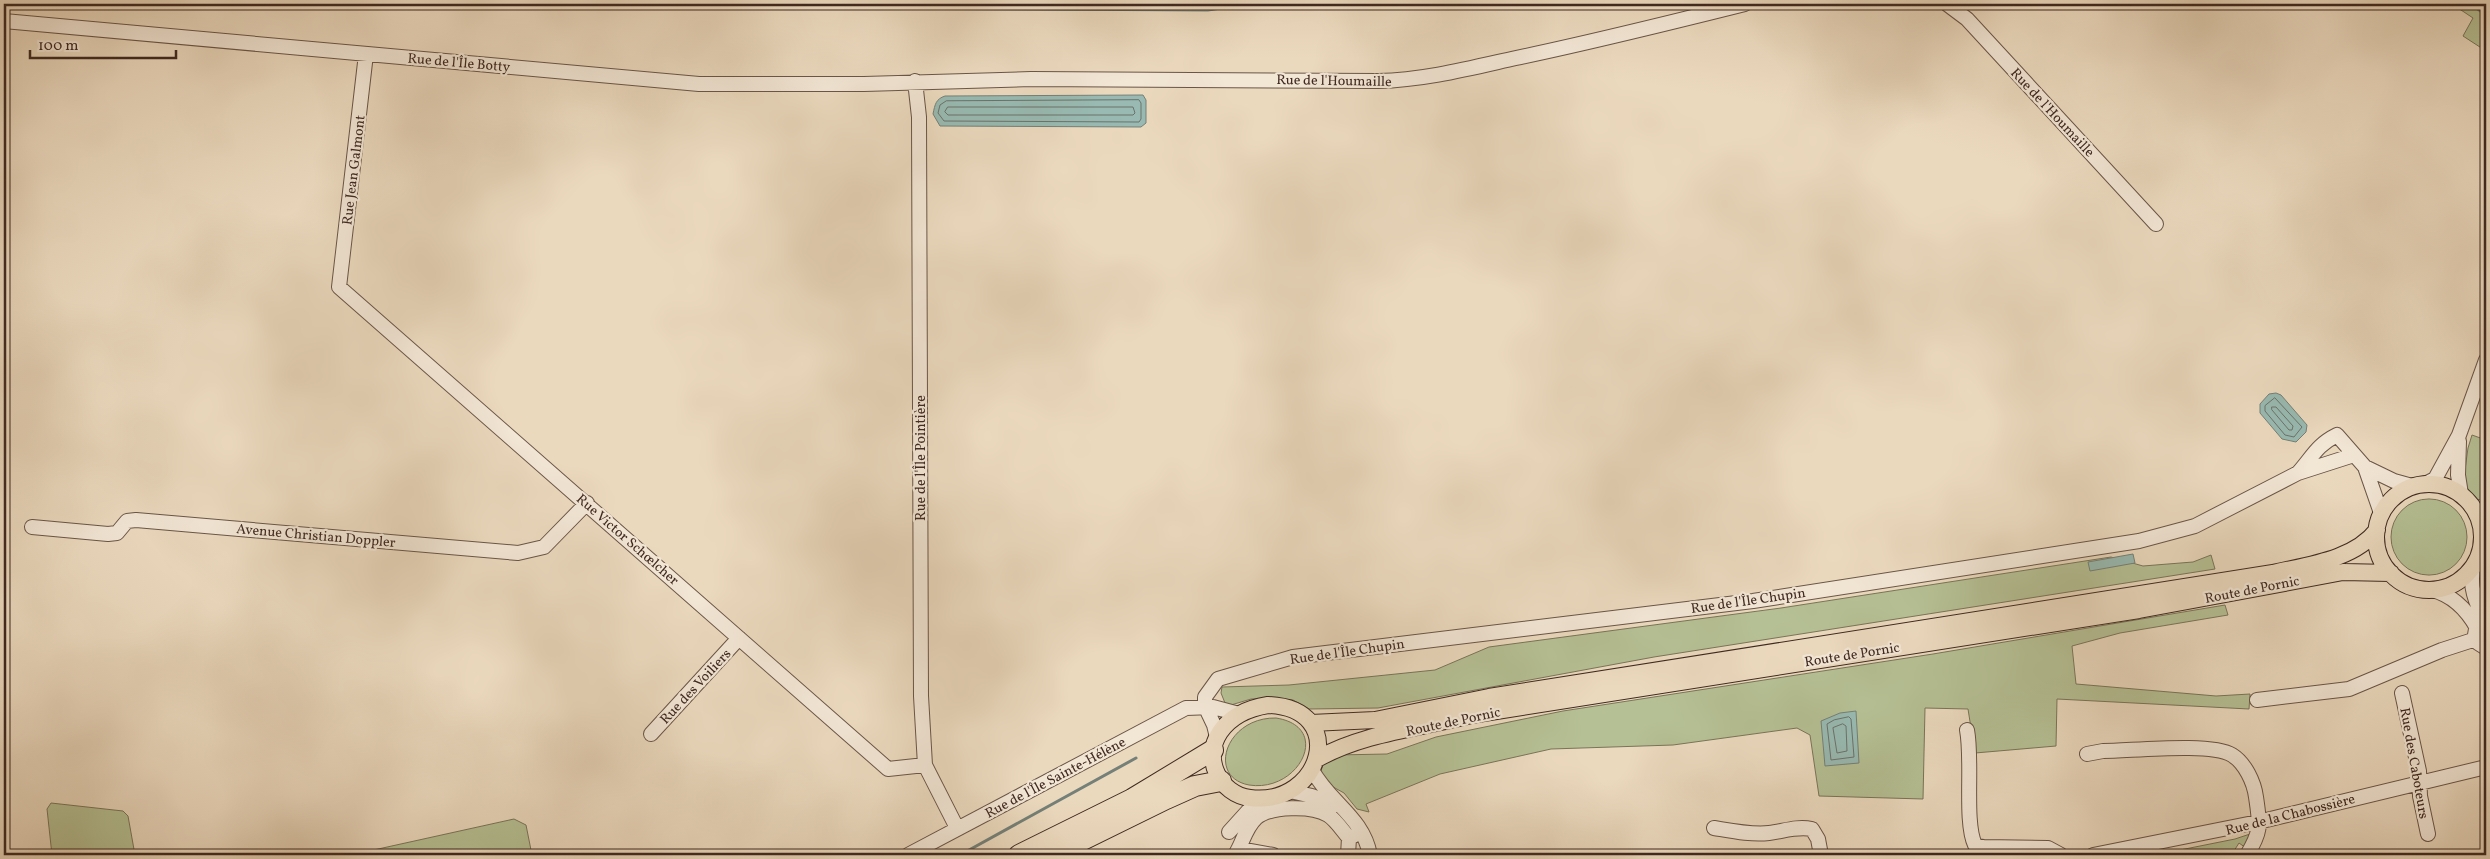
<svg xmlns="http://www.w3.org/2000/svg" width="2490" height="859" font-family="Vollkorn,serif">
	<style>
		.green { fill: #b5c094; stroke: #7a745a }
		.water { fill: #98bab2; stroke: #748078 }
		.lines { fill: none; stroke-linecap: round; stroke-linejoin: round }
		.shore { stroke: #6c726a; stroke-width: 1 }
		.stream { stroke: #748078; stroke-width: 3 }
		.minor-casing { stroke: #6a5548; stroke-width: 16 }
		.major-casing { stroke: #3f2921; stroke-width: 18 }
		.highway-casing { stroke: #3f2921; stroke-width: 22 }
		.minor { stroke: #f2e6d5; stroke-width: 14 }
		.major { stroke: #ebd9be; stroke-width: 16 }
		.highway { stroke: #ebd9be; stroke-width: 20 }
		.labels { text-anchor: middle; stroke-width: 4.5; stroke-linejoin: round; paint-order: stroke }
		.street-label { font-size: 14px; fill: #3f2921; stroke: #f2e6d5 }
	</style>
	<rect width="100%" height="100%" fill="#ebd9be"/>
	<filter id="stains"><feTurbulence type="fractalNoise" baseFrequency=".004" numOctaves="4"/><feColorMatrix values="0 0 0 0 .2 0 0 0 0 .09 0 0 0 0 .02 0 0 0 .5 -.17"/></filter>
	<radialGradient id="worn" r=".72"><stop offset=".6" stop-color="#630" stop-opacity="0"/><stop offset="1" stop-color="#630" stop-opacity=".3"/></radialGradient>
	<path class="green" d="M2452 4H2486V51L2463 36 2473 18Z
		M2472 435 2486 440V501L2476 499 2463 484 2468 448Z
		M2391 537a38 38 0 1 1 76 0a38 38 0 1 1-76 0Z
		M2211 555 2215 569 1654 657 1378 708 1309 709 1293 700 1272 698 1251 699 1231 705 1225 703 1221 693 1222 687 1289 685 1435 670 1489 647 1781 608 2111 557 2143 566 2193 562Z
		M2225 605 2228 615 2120 633 2072 646 2076 684 2216 696 2250 694 2249 709 2057 699 2056 746 1975 753 1968 709 1925 708 1923 799 1819 796 1810 735 1797 728 1673 745 1551 749 1440 774 1366 804 1369 812 1357 809 1344 793 1326 783 1321 771 1323 764 1336 755 1387 754 1436 737 1563 711 1933 654Z
		M1276 718C1333 727 1299 793 1249 785 1206 777 1226 717 1276 718Z
		M51 803 123 811 128 816 135 855H52L47 809Z
		M514 819 526 825 532 855H351Z
		M2253 833 2246 848 2239 843 2232 854 2233 855H2155L2235 839Z"/>
	<path class="water" d="M709 4H1252L1208 11 856 9Z
		M1143 95 1146 100V123L1141 127 940 126 933 114C935 104 936 99 945 96Z
		M2276 393 2281 395 2307 425 2306 432 2296 442 2282 439 2260 413V404L2269 394Z
		M2133 554 2135 563 2090 571 2088 562Z
		M1856 711 1859 763 1825 766 1821 721 1840 713Z"/>
	<g class="lines">
		<path class="shore" d="M845 4 1207 6 1220 4
			M1139 100 1141 103V119L1139 122 944 121 938 113 940 105 946 101Z
			M948 107H1133L1135 113 1133 115H948L945 112Z
			M2275 398 2302 427 2294 437 2285 435 2265 411V406Z
			M2272 407H2276L2293 426 2292 430H2289L2272 410Z
			M1849 717 1851 719 1854 757 1831 760 1827 724 1834 720Z
			M1843 724 1846 726 1847 751 1837 753 1833 728Z"/>
		<path class="stream" d="M2471 4 2486 15
			M960 855 1136 758"/>
		<defs>
			<path id="minor" d="M1947 4 1967 19 2156 224
				M4 21 699 84H864L1031 79 1378 81C1425 80 1471 68 1516 58 1593 42 1669 23 1745 4
				M366 54 339 287 888 769 925 765
				M915 81 919 117 921 696 925 765 957 828
				M2459 441 2458 475 2461 494
				M2365 467 2394 481 2412 486
				M2298 473C2313 456 2317 445 2337 435L2365 467 2381 513
				M2425 484 2435 479 2459 435 2486 360
				M32 527 108 534 117 533 127 521 136 520 518 553 544 547 587 503
				M2474 565C2468 585 2476 604 2486 622
				M2432 590C2452 595 2467 610 2477 628
				M2476 629 2475 635 2478 643 2486 648
				M2402 693 2419 771 2420 796 2428 834
				M2257 700 2349 689 2442 650 2476 639
				M1205 706V697L1218 679 1293 657 1753 601 2139 541 2195 526 2298 473 2354 455
				M1205 706 1214 725 1217 737
				M1967 730C1973 761 1964 822 1975 845L1983 847 2048 848 2061 855
				M651 734 739 638
				M2087 754 2103 751C2131 751 2211 742 2232 755 2245 763 2254 782 2256 797 2260 825 2262 830 2247 855
				M1312 770C1330 803 1363 817 1370 855
				M1290 791 1312 796 1335 805
				M1714 828C1732 831 1751 835 1769 833 1784 831 1797 826 1812 829L1818 839 1821 855
				M1229 832 1248 811 1264 799
				M1239 849 1273 855
				M908 855 1186 708 1213 707 1239 714
				M1235 855C1243 843 1245 828 1256 818 1270 806 1312 805 1328 815 1336 820 1342 830 1349 838
				M1348 855 1349 838 1355 835
				M2093 855 2258 822 2486 767"/>
			<path id="major" d="M2376 537a53 53 0 1 1 106 0a53 53 0 1 1-106 0Z
				M1268 705C1350 708 1322 807 1250 798 1220 794 1202 759 1220 732 1231 716 1249 708 1268 705Z
				M1311 723 1375 720 1489 697 2273 573C2307 565 2354 560 2377 530
				M1317 759C1363 733 1420 728 1471 715L2139 610 2343 572 2391 573"/>
			<path id="highway" d="M1019 855 1132 799 1213 750
				M1052 855 1166 799 1195 786 1221 781"/>
		</defs>
		<use href="#minor" class="minor-casing"/>
		<use href="#major" class="major-casing"/>
		<use href="#highway" class="highway-casing"/>
		<use href="#minor" class="minor"/>
		<use href="#major" class="major"/>
		<use href="#highway" class="highway"/>
	</g>
	<g class="labels">
		<g class="street-label">
			<text transform="translate(459 62) rotate(5)" y="5">Rue de l'Île Botty</text>
			<text transform="translate(1334 80) rotate(1)" y="5">Rue de l'Houmaille</text>
			<text transform="translate(2053 112) rotate(47)" y="5">Rue de l'Houmaille</text>
			<text transform="translate(353 170) rotate(-83)" y="5">Rue Jean Galmont</text>
			<text transform="translate(920 458) rotate(-90)" y="5">Rue de l'Île Pointière</text>
			<text transform="translate(316 535) rotate(5)" y="5">Avenue Christian Doppler</text>
			<text transform="translate(628 539) rotate(41)" y="5">Rue Victor Schœlcher</text>
			<text transform="translate(2252 589) rotate(-11)" y="5">Route de Pornic</text>
			<text transform="translate(1748 600) rotate(-8)" y="5">Rue de l'Île Chupin</text>
			<text transform="translate(1347 651) rotate(-8)" y="5">Rue de l'Île Chupin</text>
			<text transform="translate(1852 654) rotate(-9)" y="5">Route de Pornic</text>
			<text transform="translate(695 686) rotate(-47)" y="5">Rue des Voiliers</text>
			<text transform="translate(1453 721) rotate(-12)" y="5">Route de Pornic</text>
			<text transform="translate(2415 763) rotate(80)" y="5">Rue des Caboteurs</text>
			<text transform="translate(1055 777) rotate(-28)" y="5">Rue de l'Île Sainte-Hélène</text>
			<text transform="translate(2290 814) rotate(-14)" y="5">Rue de la Chabossière</text>
		</g>
	</g>
	<rect width="2490" height="859" fill="none" stroke="#ebd9be" stroke-width="20"/>
	<rect x="5" y="5" width="2480" height="849" fill="none" stroke="#3f2921" stroke-width="2.5"/>
	<rect x="10" y="10" width="2470" height="839" fill="none" stroke="#3f2921"/>
	<path d="M30 50v8h146v-8" fill="none" stroke="#3f2921" stroke-width="2.5"/>
	<text x="38" y="50" font-size="15" fill="#3f2921" stroke="#f2e6d5" stroke-width="4" paint-order="stroke">100 m</text>
	<rect width="100%" height="100%" filter="url(#stains)"/>
	<rect width="100%" height="100%" fill="url(#worn)"/>
</svg>
